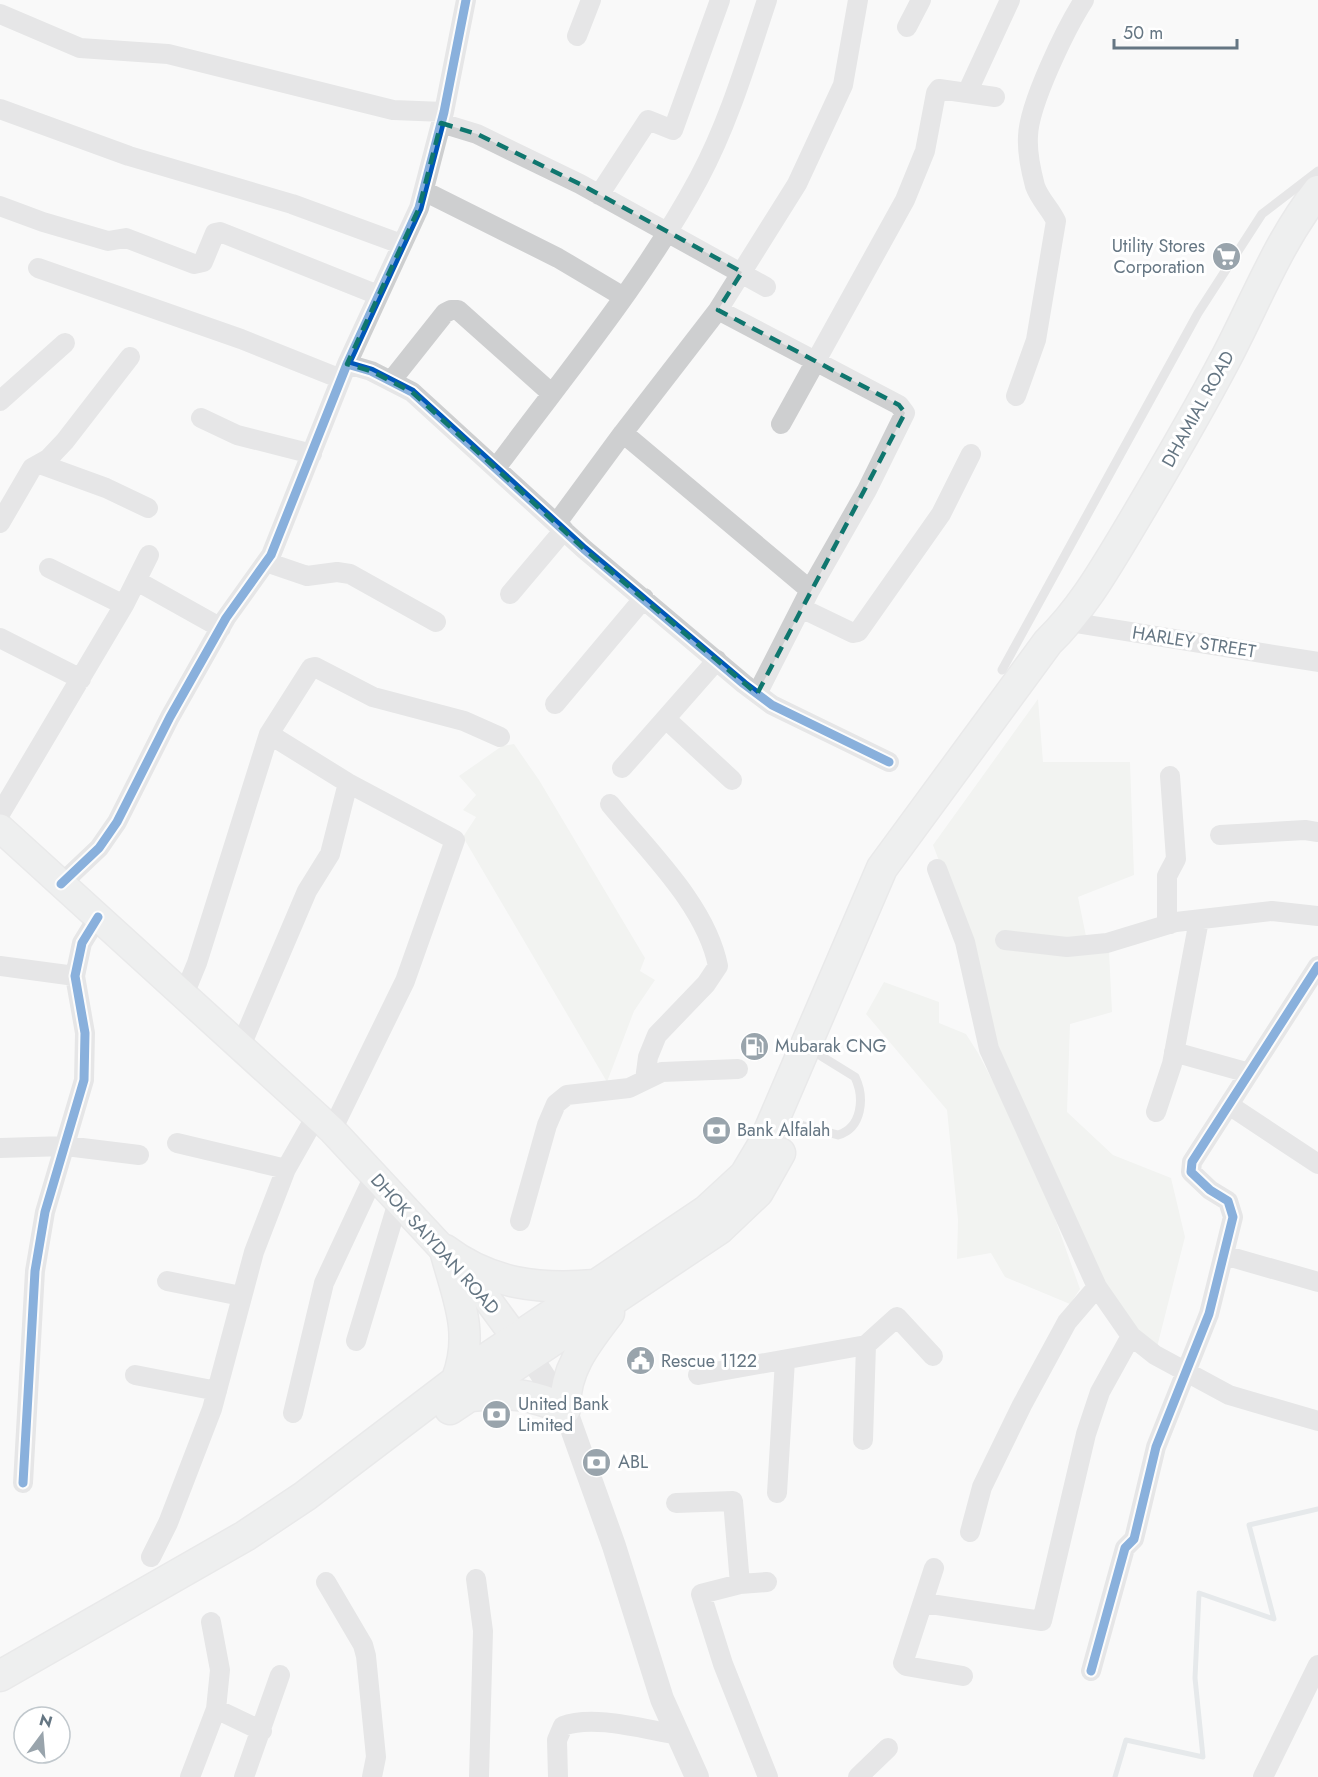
<svg xmlns="http://www.w3.org/2000/svg" width="1318" height="1777" font-family="Jost,sans-serif">
	<style>
		.green { fill: #e8ebe6 }
		.lines { fill: none; stroke-linecap: round; stroke-linejoin: round }
		.stream { stroke: #ced6d9; stroke-width: 5 }
		.secondary-casing { stroke: #d5d6d7; stroke-width: 30 }
		.primary-casing { stroke: #d5d6d7; stroke-width: 33 }
		.service { stroke: #cecfd0; stroke-width: 9 }
		.minor { stroke: #cecfd0; stroke-width: 20 }
		.tertiary { stroke: #cecfd0; stroke-width: 24 }
		.secondary { stroke: #e1e2e2; stroke-width: 27 }
		.primary { stroke: #e1e2e2; stroke-width: 30 }
		.cycleway-casing { stroke: #fff; stroke-width: 13 }
		.cycleway { stroke: #0057b8; stroke-width: 9 }
		.marked { fill: none; stroke: #0f766e; stroke-width: 4.5; stroke-dasharray: 12 8; stroke-linejoin: round }
		.labels { text-anchor: middle; stroke-width: 6; stroke-linejoin: round; paint-order: stroke }
		.poi-label { font-size: 18px; fill: #657683; stroke: #fff; text-anchor: start }
		.street-label { font-size: 18px; fill: #657683; stroke: #fff }
	</style>
	<rect width="100%" height="100%" fill="#f9f9f9"/>
	<path class="green" d="M1038 699 1043 762H1130L1134 875 1078 897 1087 941 1109 951 1112 1012 1070 1024 1067 1112 1113 1155 1171 1178 1185 1237 1155 1355 1107 1297 998 1055 960 916 933 845Z
		M514 744 539 780 645 958 640 971 655 980 634 1011 607 1082 463 837 476 817 463 810 476 795 459 776 502 746Z
		M884 982 939 1002V1023L966 1034 978 1053 1035 1162 1080 1289 1070 1304 1005 1277 991 1253 957 1259 958 1220 947 1110 866 1014Z"/>
	<g class="lines">
		<path class="stream" d="M1115 1777 1126 1740 1203 1757 1195 1678 1199 1593 1274 1619 1249 1525 1318 1509"/>
		<defs>
			<path id="secondary" d="M0 828 332 1130 479 1288 529 1356"/>
			<path id="primary" d="M445 1250C490 1284 540 1290 595 1285
				M445 1250C457 1296 475 1332 457 1379
				M473 1396C508 1391 533 1395 565 1409 564 1370 586 1343 609 1313
				M450 1409 719 1229 758 1192 780 1153
				M0 1676 245 1536 305 1496 480 1363 706 1211 745 1175 763 1145 882 868 1048 642C1081 610 1103 572 1127 532 1161 475 1195 417 1226 358 1256 301 1278 242 1318 191"/>
		</defs>
		<use href="#secondary" class="secondary-casing"/>
		<use href="#primary" class="primary-casing"/>
		<path class="service" d="M1002 670 1198 313 1262 214 1318 171
			M793 1123 838 1135C862 1128 865 1098 855 1077L821 1056"/>
		<path class="minor" d="M0 14 80 48 168 54 393 110 444 112
			M907 27 921 0
			M577 36 591 0
			M967 93 1010 0
			M0 109 129 156 292 204 401 244
			M441 123 477 134 580 184 766 287
			M424 191 558 258 622 296
			M599 195 648 120 673 130 720 0
			M0 206 43 222 108 241 126 238 194 264 203 262 215 233 220 232 378 295
			M38 268 241 339 341 379
			M718 310 899 405 905 413 867 490 810 590
			M347 364 371 371 412 392 584 549 744 684 772 705 889 762
			M391 381 445 313 451 310H458L551 393
			M1016 396 1036 340 1056 221C1050 208 1040 200 1035 186 1031 171 1027 151 1028 136 1029 104 1066 28 1084 0
			M0 401 65 343
			M201 418 237 435 312 454
			M781 424 905 200 925 151 936 93 939 89 995 97
			M623 433 718 310 797 184 843 85 858 0
			M40 464 106 488 148 508
			M496 468C564 376 645 279 699 178 729 122 747 60 767 0
			M0 523 32 468 48 459 65 441 130 357
			M556 524 623 433 810 590 757 694
			M266 562 307 576 337 572 350 574 436 622
			M49 568 124 605
			M137 581 221 628
			M510 594 564 530
			M801 608 853 633 858 632 941 514 971 454
			M1069 622 1318 662
			M0 638 81 679
			M555 704 644 598
			M666 719 732 780
			M269 734 348 783 455 840 405 981 332 1130
			M622 768 717 660
			M610 804C648 851 706 905 718 966L706 984 657 1035 648 1057 645 1080
			M0 814 124 605 149 555
			M1220 835 1305 830 1318 832
			M937 869 965 942 989 1049 1097 1287 1131 1336 1155 1355 1229 1395 1318 1421
			M61 884 99 848 117 822 170 717 226 618 271 555 347 364 419 208 444 112 466 0
			M1170 924 1167 917V876L1176 859 1170 776
			M1005 940 1067 947 1107 943 1176 922 1272 911 1318 916
			M0 966 75 976
			M183 997 197 963 269 734 311 668 315 667 373 697 464 721 500 737
			M240 1048 307 891 330 854 348 783
			M1174 1052 1249 1073
			M1229 1105 1318 1164
			M1156 1112 1172 1064 1199 920
			M177 1143 286 1169
			M0 1148 66 1146 139 1155
			M520 1221 547 1125 556 1104 567 1095 629 1088 662 1072 738 1069
			M1224 1255 1318 1282
			M167 1281 241 1296
			M356 1341 398 1202
			M135 1375 217 1391
			M698 1375 866 1345 897 1317 933 1356
			M293 1413 324 1283 374 1176
			M863 1440 866 1345
			M23 1483 35 1271 45 1212 84 1080 85 1033 75 976 82 943 98 917
			M777 1493 785 1360
			M676 1503 733 1501 740 1584
			M970 1532 982 1487 1022 1405 1067 1322 1097 1287
			M151 1557 168 1523 212 1409 254 1252 286 1169 316 1116
			M934 1568 903 1663 906 1666 963 1676
			M476 1579 483 1631 479 1777
			M326 1582 363 1645 366 1656 376 1757 372 1777
			M767 1582 740 1584 701 1594 723 1664 768 1777
			M924 1603 1042 1621 1086 1434 1100 1392 1131 1336
			M1091 1671 1125 1548 1134 1539 1156 1447 1209 1314 1233 1217 1228 1201 1210 1190 1191 1172 1192 1162 1318 966
			M216 1709 262 1731
			M190 1777 216 1709 220 1670 211 1622
			M244 1777 280 1675
			M558 1777 557 1740 563 1726C594 1714 646 1730 679 1735
			M858 1777 888 1748
			M1263 1777 1318 1665"/>
		<path class="tertiary" d="M530 1356 565 1409 614 1546 662 1699 697 1777"/>
		<use href="#secondary" class="secondary"/>
		<use href="#primary" class="primary"/>
		<defs>
			<path id="cycleway" d="M347 364 371 371 412 392 584 549 744 684 772 705 889 762
				M61 884 99 848 117 822 170 717 226 618 271 555 347 364 419 208 444 112 466 0
				M23 1483 35 1271 45 1212 84 1080 85 1033 75 976 82 943 98 917
				M1091 1671 1125 1548 1134 1539 1156 1447 1209 1314 1233 1217 1228 1201 1210 1190 1191 1172 1192 1162 1318 966"/>
		</defs>
		<use href="#cycleway" class="cycleway-casing"/>
		<use href="#cycleway" class="cycleway"/>
	</g>
	<path d="M0 0H1318V1777H0ZM441 123 477 134 580 184 742 272 718 310 899 405 905 413 757 694 584 549 412 392 371 371 347 364 419 208Z" fill="#f9f9f9" fill-opacity=".55" fill-rule="evenodd"/>
	<path class="marked" d="M441 123 477 134 580 184 742 272 718 310 899 405 905 413 757 694 584 549 412 392 371 371 347 364 419 208Z"/>
	<defs>
		<symbol id="supermarket-disc" viewBox="-11 -11 22 22"><circle r="9.5" fill="#99a4ac" stroke="#fff"/><path d="M-6-5.5h2.5l.6 2H6L4.5 2H-2.5L-4.4-4H-6ZM-1.5 3.2a1.3 1.3 0 1 0 .1 0ZM3 3.2a1.3 1.3 0 1 0 .1 0Z" fill="#fff"/></symbol>
		<symbol id="fuel-disc" viewBox="-11 -11 22 22"><circle r="9.5" fill="#99a4ac" stroke="#fff"/><path d="M-5.5-6h7V0h2V4h1.3V-2.5L3-4.5l.8-.8L6-3V5H2.5V1h-1V6h-7ZM-4.2-4.7v3.2H.2V-4.7Z" fill="#fff"/></symbol>
		<symbol id="bank-disc" viewBox="-11 -11 22 22"><circle r="9.5" fill="#99a4ac" stroke="#fff"/><path d="M-6-4H6V4H-6ZM0-2.3a2.3 2.3 0 1 0 0 4.6a2.3 2.3 0 1 0 0-4.6Z" fill="#fff"/></symbol>
		<symbol id="civic-disc" viewBox="-11 -11 22 22"><circle r="9.5" fill="#99a4ac" stroke="#fff"/><path d="M-.6-6.5H3V-4.5H.6V-3L4-1V1h2V6H-6V1h2V-1L-.6-3ZM-1.2 2.5V6h2.4V2.5Z" fill="#fff"/></symbol>
	</defs>
	<g fill-rule="evenodd">
		<use href="#supermarket-disc" x="1210" y="240" width="33" height="33"/>
		<use href="#fuel-disc" x="738" y="1030" width="33" height="33"/>
		<use href="#bank-disc" x="700" y="1114" width="33" height="33"/>
		<use href="#civic-disc" x="624" y="1344" width="33" height="33"/>
		<use href="#bank-disc" x="480" y="1398" width="33" height="33"/>
		<use href="#bank-disc" x="580" y="1446" width="33" height="33"/>
	</g>
	<g class="labels">
		<g class="poi-label">
			<text x="1205" y="252" text-anchor="end">Utility Stores<tspan x="1205" dy="21">Corporation</tspan></text>
			<text x="775" y="1052">Mubarak CNG</text>
			<text x="737" y="1136">Bank Alfalah</text>
			<text x="661" y="1367">Rescue 1122</text>
			<text x="518" y="1410">United Bank<tspan x="518" dy="21">Limited</tspan></text>
			<text x="618" y="1468">ABL</text>
		</g>
		<g class="street-label">
			<text transform="translate(1198 409) rotate(-61)" y="6">DHAMIAL ROAD</text>
			<text transform="translate(1194 642) rotate(9)" y="6">HARLEY STREET</text>
			<text transform="translate(435 1244) rotate(48)" y="6">DHOK SAIYDAN ROAD</text>
		</g>
	</g>
	<g transform="translate(42 1735) rotate(16)"><circle r="28" fill="#ffffff" stroke="#c1c8cd" stroke-width="1.5"/>
	<path d="M0-4.5L10 22L0 15L-10 22Z" fill="#99a4ac"/>
	<text y="-9" font-size="16" font-weight="bold" text-anchor="middle" fill="#657683">N</text>
	</g>
	<path d="M1114 39v9h123v-9" fill="none" stroke="#657683" stroke-width="3"/>
	<text x="1123" y="39" font-size="18" fill="#657683" stroke="#ffffff" stroke-width="4.5" paint-order="stroke">50 m</text>
</svg>
